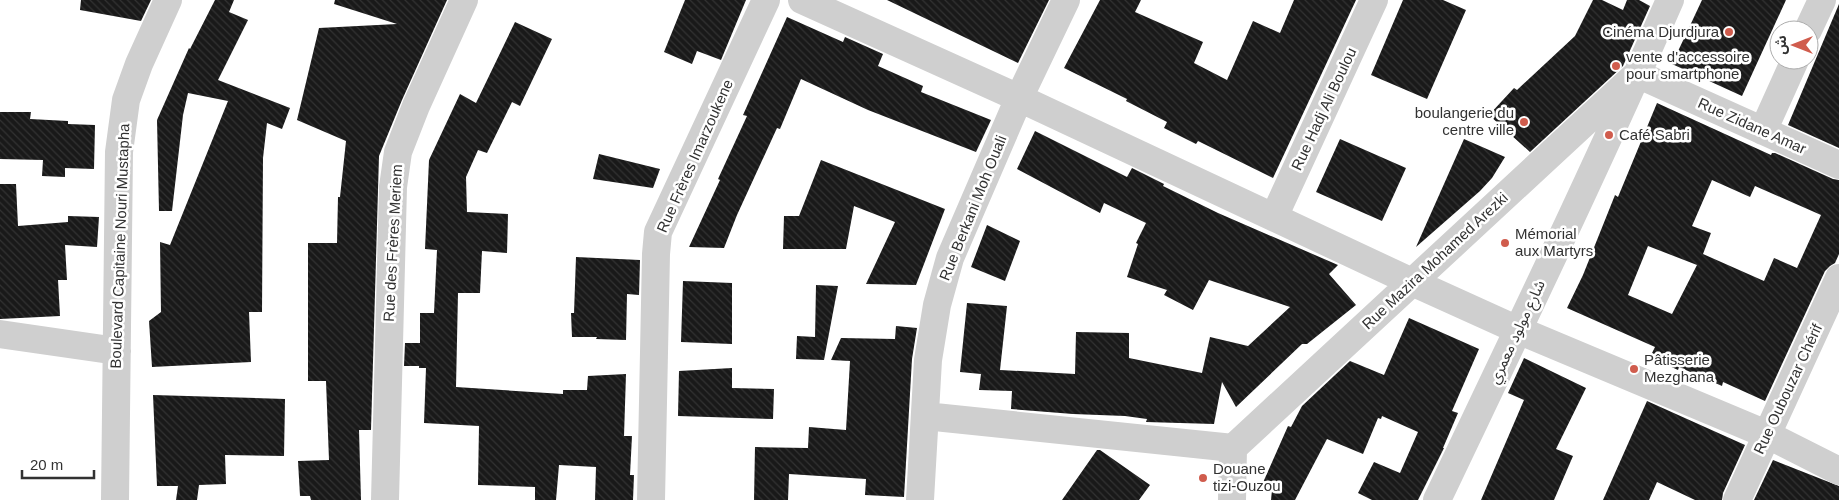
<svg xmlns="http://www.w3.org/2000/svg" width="1839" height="500" font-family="Arial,'Noto Sans Arabic',sans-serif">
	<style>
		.building { fill: url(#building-back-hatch); fill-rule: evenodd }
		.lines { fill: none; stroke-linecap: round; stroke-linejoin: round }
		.minor { stroke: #cfcfcf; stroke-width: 28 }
		.poi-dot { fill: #d05c4d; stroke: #fff; stroke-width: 2 }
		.labels { text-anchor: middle; stroke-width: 5; stroke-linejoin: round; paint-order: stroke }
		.poi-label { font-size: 15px; fill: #323232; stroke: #fff; text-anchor: start }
		.street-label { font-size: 15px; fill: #323232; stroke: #fff }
	</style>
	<defs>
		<pattern id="building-back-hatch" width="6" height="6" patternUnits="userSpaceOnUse" patternTransform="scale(1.25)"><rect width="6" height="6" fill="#191919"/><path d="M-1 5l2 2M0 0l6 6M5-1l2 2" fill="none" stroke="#323232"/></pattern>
	</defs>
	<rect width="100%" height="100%" fill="#fff"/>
	<path class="building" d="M81 0H151L141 21 80 10Z
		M215 0H234L229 12 248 20 218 80 290 108 282 129 267 123 263 158 262 312H249L251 362 152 367 149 321 161 312 160 242 170 245 228 101 188 93 183 115 172 211H159L157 120 189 48 190 49Z
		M335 0H447L402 100 379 156 371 430H359L361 500H311L310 496H300L298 461 329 460 326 381H308V243H337L338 197H340L346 141 297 120 319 28 397 24 334 4Z
		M685 0H746L721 60 697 51 692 64 664 52Z
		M887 0H1049L1018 63Z
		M1100 0H1141L1135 12 1203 42 1194 63 1227 80 1253 21 1280 33 1294 0H1356L1273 178 1198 141 1196 144 1164 128 1167 122 1126 101 1127 99 1064 68Z
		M1403 0H1443L1466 10 1427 99 1371 75Z
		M1593 0H1602L1623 10 1627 0H1639L1650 6 1623 66 1530 152 1489 115 1514 88 1517 90 1575 36Z
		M1702 0H1786L1742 96 1672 64Z
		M1839 4V148L1788 125Z
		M787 17 843 42 845 37 883 54 878 66 923 86 921 92 991 120 976 152 868 110 801 79 780 129 777 128 737 215 724 248 689 247 720 180 718 179 747 116 743 115Z
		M515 22 552 39 520 106 512 102 487 153 478 150 466 177 467 212 508 214 507 253 482 251 480 293H458L456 387 563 394V390H587L588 376 626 374 624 436H632L630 475H634L633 500H595L596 467 559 465 556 500H535V487L478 485 479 426 424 423 426 368H419V366H404L405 343H420V313H434L437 250 425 249 429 160 460 94 476 103Z
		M1657 103 1771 155 1772 153H1775L1833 179 1839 180V254L1835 263 1830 266 1825 271 1765 401 1723 382 1722 386 1679 367 1678 370 1650 357 1655 347 1567 308 1583 275 1615 195 1618 197ZM1712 180 1750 197 1755 186 1821 215 1797 268 1774 258 1764 281 1703 254 1711 233 1692 226ZM1648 246 1697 265 1672 314 1628 295Z
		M0 112H31L30 119 68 121V124L95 125 94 169 65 168V177L42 176 43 160 0 159Z
		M1035 131 1127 177 1132 168 1164 184 1163 186 1218 213 1338 265 1329 274 1356 305 1307 344H1302L1236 407 1222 382 1214 424 1146 422 1147 419 1125 416 1073 414 1011 409 1012 391 979 390 981 374 960 372 967 303 1007 306 1000 370 1075 374 1076 332 1129 333V358L1202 373 1210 337 1248 346 1290 307 1209 280 1193 310 1164 295 1167 290 1127 277 1138 244 1136 243 1146 223 1104 203 1100 213 1017 169Z
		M1340 139 1406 168 1382 221 1316 192Z
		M1464 139 1505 157 1492 178 1480 191 1416 247Z
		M599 154 660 169 653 188 593 179Z
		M821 160 945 209 916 285 866 284 895 222 854 206 846 249H783L784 216H799Z
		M0 184H16L18 226 68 222V216L99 217 97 247 65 245 67 280H58L60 316 0 319Z
		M987 225 1020 241 1005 281 971 267Z
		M576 257 640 260 639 295 627 294 626 340 596 339 597 337H572L571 313H574Z
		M683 281 732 283V344L681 342Z
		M816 285 838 286 824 360 796 359 797 336 815 337Z
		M1409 318 1479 349 1452 411 1458 413 1443 448H1444L1418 500H1372L1358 493 1374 462 1400 473 1418 432 1382 416 1381 419 1378 418 1363 454 1327 439 1295 500H1271L1272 490 1261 487 1288 426 1291 427 1302 406 1350 361 1384 375Z
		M896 326 917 328 912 359 904 497 865 495 866 479 789 474 788 500H754L755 447 808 448 809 427 846 430 850 361 831 360 841 338 895 339Z
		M1524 358 1586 388 1556 449 1573 456 1554 500H1481L1524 400 1508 393Z
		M732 368V388L774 389 773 419 678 416 679 371Z
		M153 395 285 399 284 456 225 455 226 484 199 485 197 500H176L178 486H157Z
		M1647 401 1745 445 1723 493 1722 500H1695L1657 482 1649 500H1603Z
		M1097 450H1100L1150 485 1139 500H1062Z
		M1773 460 1839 486V500H1754Z"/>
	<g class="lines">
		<path class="minor" d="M802 0 1019 98 1412 282 1518 330 1766 434 1839 471
			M1808 30 1822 0
			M1763 131 1795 60
			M1274 217 1374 0
			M0 334 117 351
			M925 416 1233 448
			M1233 448 1637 74 1839 165
			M115 500 119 152 126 100 139 64 168 0
			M385 500 393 187 398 152 416 106 464 0
			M651 500 656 254 658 232 766 0
			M920 500 928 360 937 305 950 258 1019 98 1066 0
			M1232 500 1233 448
			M1437 500C1516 334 1596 169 1670 0
			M1737 500 1839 278"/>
	</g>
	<g class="poi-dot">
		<circle cx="1729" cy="32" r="5"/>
		<circle cx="1616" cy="66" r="5"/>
		<circle cx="1524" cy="122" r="5"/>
		<circle cx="1609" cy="135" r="5"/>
		<circle cx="1505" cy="243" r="5"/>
		<circle cx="1634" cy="369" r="5"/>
		<circle cx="1203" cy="478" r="5"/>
	</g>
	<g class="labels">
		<g class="poi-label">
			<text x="1719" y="37" text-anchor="end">Cinéma Djurdjura</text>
			<text x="1626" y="62">vente d'accessoire<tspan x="1626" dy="17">pour smartphone</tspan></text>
			<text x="1514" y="118" text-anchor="end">boulangerie du<tspan x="1514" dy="17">centre ville</tspan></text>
			<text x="1619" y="140">Café Sabri</text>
			<text x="1515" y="239">Mémorial<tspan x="1515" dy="17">aux Martyrs</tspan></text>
			<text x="1644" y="365">Pâtisserie<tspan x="1644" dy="17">Mezghana</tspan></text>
			<text x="1213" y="474">Douane<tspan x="1213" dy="17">tizi-Ouzou</tspan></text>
		</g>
		<g class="street-label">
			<text transform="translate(1324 109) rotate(-65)" y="5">Rue Hadj Ali Boulou</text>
			<text transform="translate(1752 126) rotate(24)" y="5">Rue Zidane Amar</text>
			<text transform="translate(695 156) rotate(-66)" y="5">Rue Frères Imarzoukene</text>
			<text transform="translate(973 208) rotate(-68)" y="5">Rue Berkani Moh Ouali</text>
			<text transform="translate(393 243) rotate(-87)" y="5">Rue des Frères Meriem</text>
			<text transform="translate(120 246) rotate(-88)" y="5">Boulevard Capitaine Nouri Mustapha</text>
			<text transform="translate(1435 261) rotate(-43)" y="5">Rue Mazira Mohamed Arezki</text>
			<text transform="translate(1517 332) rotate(-65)" y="5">شارع مولود معمري</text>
			<text transform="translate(1788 389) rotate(-65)" y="5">Rue Oubouzar Chérif</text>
		</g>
	</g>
	<g transform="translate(1794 45) rotate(270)"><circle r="24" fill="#ffffff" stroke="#adadad"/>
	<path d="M0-4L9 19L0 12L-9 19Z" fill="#d05c4d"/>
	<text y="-8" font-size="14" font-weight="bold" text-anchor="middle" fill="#323232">ش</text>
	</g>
	<path d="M22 470v8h72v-8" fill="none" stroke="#323232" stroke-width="2.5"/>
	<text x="30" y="470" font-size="15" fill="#323232" stroke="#ffffff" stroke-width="4" paint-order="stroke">20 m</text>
</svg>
